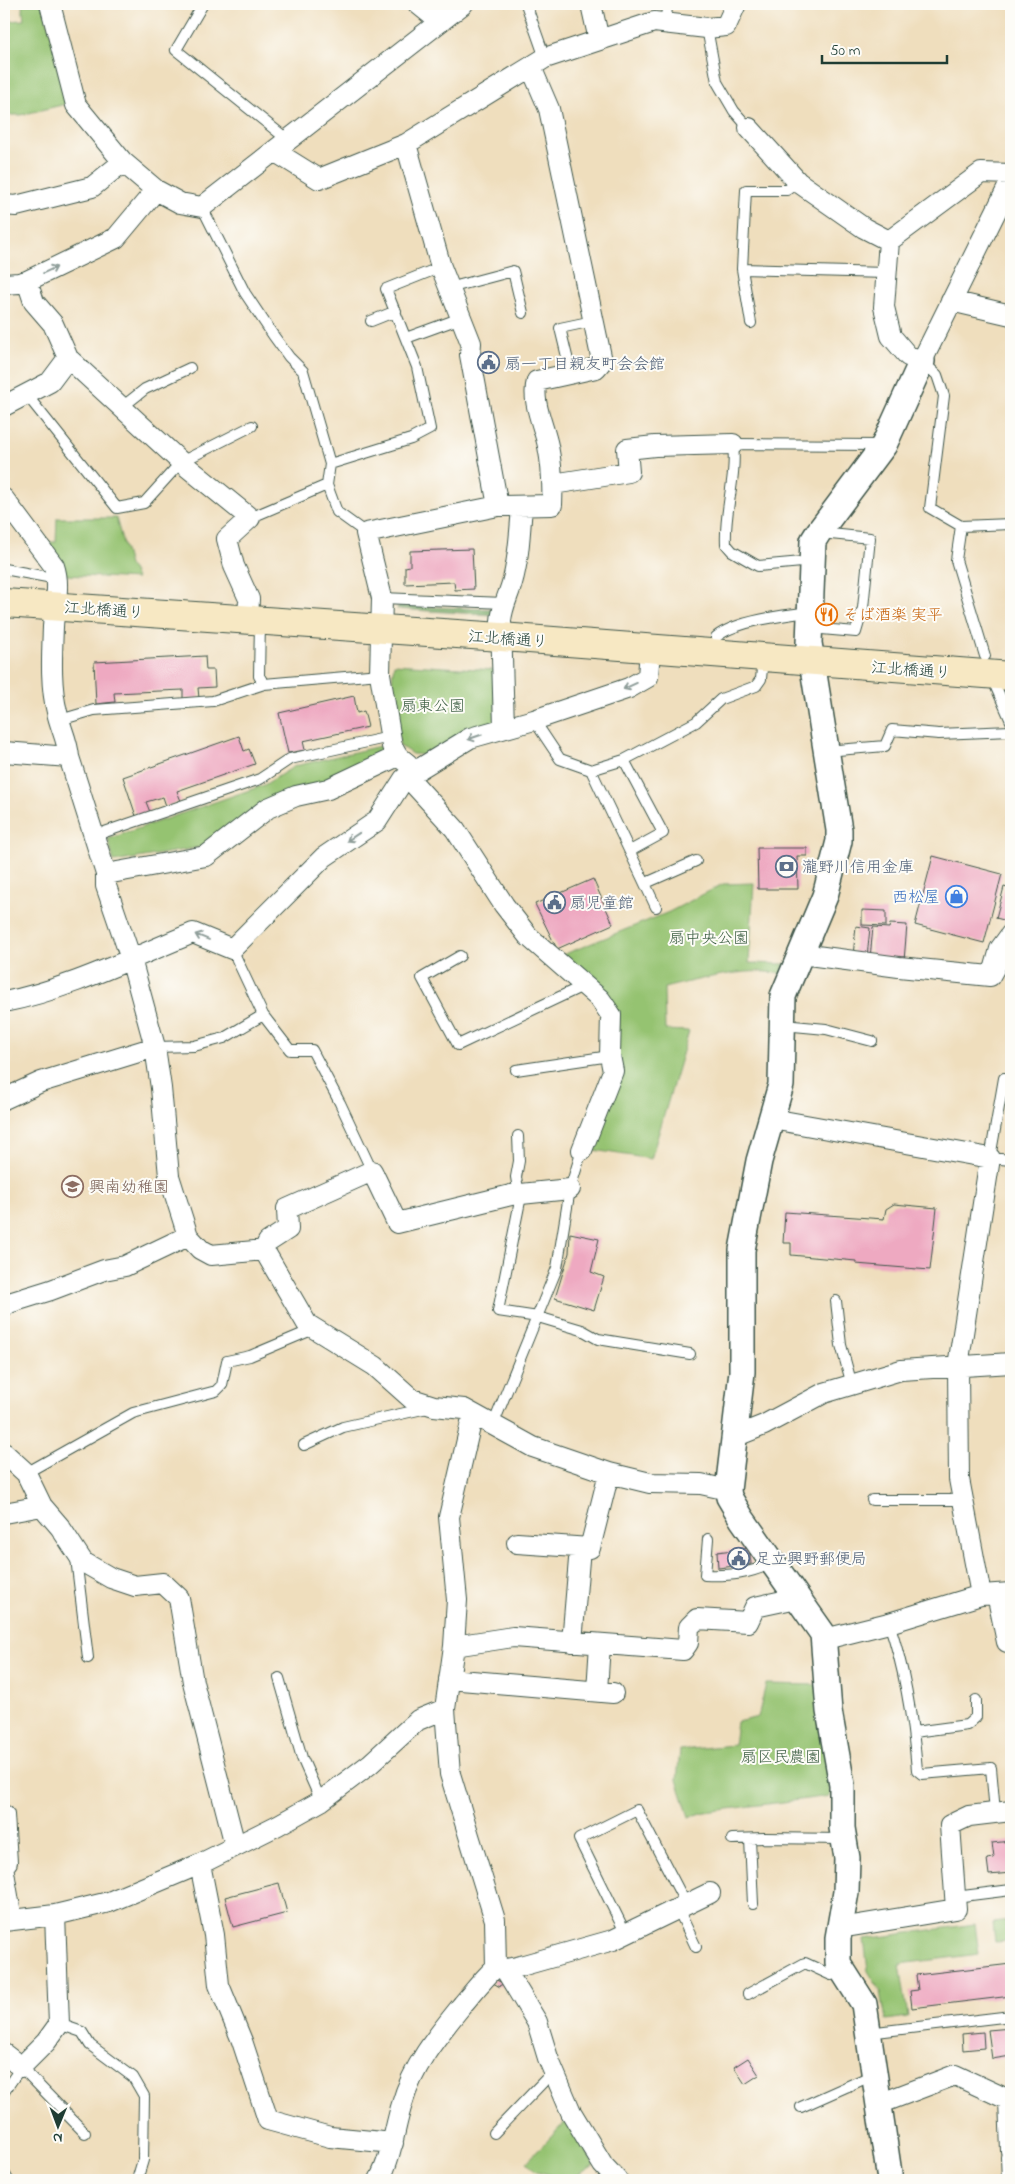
<svg xmlns="http://www.w3.org/2000/svg" width="1015" height="2184" font-family="'Indie Flower','Klee One',sans-serif">
	<style>
		.green { fill: #95c371; stroke: #5a8052 }
		.forest { fill: #78a963; stroke: #4c734c }
		.building { fill: #eea9c1 }
		.lines { fill: none; stroke-linecap: round; stroke-linejoin: round }
		.service-casing { stroke: #3e5549; stroke-width: 12 }
		.minor-casing { stroke: #3e5549; stroke-width: 22 }
		.tertiary-casing { stroke: #3e5549; stroke-width: 28 }
		.secondary-casing { stroke: #3e5549; stroke-width: 30 }
		.service { stroke: #fff; stroke-width: 10 }
		.minor { stroke: #fff; stroke-width: 20 }
		.tertiary { stroke: #fff; stroke-width: 25 }
		.secondary { stroke: #f7e8c3; stroke-width: 28 }
		.oneway { stroke: #8f9e9a }
		.labels { text-anchor: middle; stroke-width: 4; stroke-linejoin: round; paint-order: stroke }
		.service-label { font-size: 16px; fill: #4e5e75; stroke: #fdfcf7; text-anchor: start }
		.street-label { font-size: 16px; fill: #1f3d34; stroke: #fdfcf7 }
		.food-label { font-size: 16px; fill: #c56008; stroke: #fdfcf7; text-anchor: start }
		.park-label { font-size: 16px; fill: #3c5e43; stroke: #fdfcf7 }
		.shop-label { font-size: 16px; fill: #366cbe; stroke: #fdfcf7; text-anchor: end }
		.education-label { font-size: 16px; fill: #785e54; stroke: #fdfcf7; text-anchor: start }
	</style>
	<rect width="100%" height="100%" fill="#fdfcf7"/>
	<filter id="ink" filterUnits="userSpaceOnUse"><feTurbulence type="fractalNoise" baseFrequency=".02" numOctaves="2"/><feDisplacementMap in="SourceGraphic" scale="10" xChannelSelector="R" yChannelSelector="G"/><feConvolveMatrix kernelMatrix="1 2 1 2 8 2 1 2 1" color-interpolation-filters="sRGB"/></filter>
	<filter id="wash" filterUnits="userSpaceOnUse"><feTurbulence type="fractalNoise" baseFrequency=".0096" numOctaves="4" result="noise"/><feDisplacementMap in="SourceGraphic" scale="20" xChannelSelector="R" yChannelSelector="G"/><feGaussianBlur stdDeviation="1.12" result="paint"/><feColorMatrix in="noise" values="0 0 0 0 0 0 0 0 0 0 0 0 0 0 0 0 0 1.4 0 .05"/><feComposite in="paint" operator="in"/></filter>
	<g filter="url(#wash)">
		<rect width="100%" height="100%" fill="#efdebd"/>
		<path class="green" d="M22 4H43L70 103 21 115H4V21L24 20Z
			M57 518H116L129 565 137 579 66 575 46 542H56Z
			M394 664 495 670 496 721 425 755 412 754 400 746C395 719 389 692 394 664Z
			M380 746V756L202 847 114 862 108 839 264 785 295 766Z
			M754 883 749 963 785 964 780 974C748 966 697 980 664 988L665 1030 689 1031 651 1159 587 1149 617 1013 560 956 669 912 723 884Z
			M766 1684 817 1685 830 1779V1796L705 1812 689 1817 677 1780 680 1750 734 1745 737 1722 758 1717Z
			M1011 1921V1941L995 1942 993 1923Z
			M975 1924 979 1954 900 1964 908 2017 886 2020 881 1992 868 1971 864 1939Z
			M569 2118 594 2165 570 2180 536 2171 527 2162Z"/>
		<path class="forest" d="M399 606 492 609 495 615 397 609Z"/>
		<g id="blocks">
			<path class="building" d="M472 549 474 589 455 590 454 582 405 584V567L410 566V551Z
				M205 656 206 670H214L215 687 198 688 199 698 183 699V690L114 693 115 702 96 704 94 662Z
				M354 696 357 713 364 711 368 727 303 741 305 750 288 753 279 713Z
				M239 736 244 751 249 749 255 764 177 791 181 801 166 806 163 797 146 802 150 812 136 816 123 777Z
				M757 848H807V856H797L798 889H758Z
				M933 856 1002 874 984 943 915 925Z
				M593 879 613 924 557 949 535 904Z
				M1004 887 1011 889V922L996 918Z
				M862 910 886 911V926L862 925Z
				M890 924 907 925 904 961 870 958 873 927 889 928Z
				M856 926 870 928 867 957 853 956Z
				M894 1204 937 1208 930 1270 856 1264V1261L791 1255V1243H783L785 1212 884 1219 886 1209Z
				M570 1233 599 1239 591 1272 604 1277 594 1310 555 1298 569 1253Z
				M749 1548 751 1564 718 1568 717 1552Z
				M1011 1841V1873L989 1875 987 1859 994 1858 992 1843Z
				M279 1883 287 1913 233 1927 225 1897Z
				M1011 1964V1996L912 2008 910 1991 918 1990 916 1975Z
				M495 1979 502 1983 500 1987 493 1983Z
				M1011 2028V2056L992 2059 988 2030Z
				M983 2032 984 2048 963 2050 962 2034Z
				M748 2058 759 2075 745 2084 734 2067Z"/>
		</g>
	</g>
	<g filter="url(#ink)">
		<use href="#blocks" fill-opacity="0" stroke="#3e5549" stroke-width="1"/>
		<g class="lines">
			<defs>
				<path id="service" d="M203 4 176 50 288 140
					M526 4 545 58
					M666 23 667 4
					M707 28 717 82 734 111 749 128
					M202 207 245 293 273 335 289 357 303 371 330 464 327 485 337 512 366 533
					M742 269 886 273
					M449 288 513 271 523 313
					M371 321 396 311
					M751 323 742 269 746 190H787L798 182
					M406 338 461 318
					M923 362 937 375 944 396 930 508 961 526 1011 524
					M571 373 560 328 593 321
					M26 394 117 508 144 503 181 462 252 426
					M121 408 145 389 190 368
					M330 464 411 439 430 429 417 367 386 289 441 267
					M250 518 327 485
					M961 526 956 560 985 656
					M813 561 758 566 732 551 726 544C724 510 737 478 733 444L880 445
					M4 569 58 579
					M382 598 504 603
					M260 622 259 676 264 684 380 674
					M810 628 856 632 863 608 870 538 821 533
					M716 637C735 621 785 615 810 612
					M991 676 1011 721
					M60 720 94 710 213 701 264 684
					M534 720 560 759 591 770 624 760 696 722 721 699 756 686 761 679 763 658
					M826 751 885 746 892 730 939 734 1011 731
					M624 760 663 833 630 851
					M591 770 656 907
					M93 836 260 779 290 759 390 737
					M646 883 696 861
					M232 949 263 1015 290 1050H312L340 1103 372 1171
					M460 956 422 978 458 1045 585 985
					M783 1025 826 1029 872 1041
					M155 1047 194 1046 224 1038 263 1015
					M516 1070 610 1056
					M1004 1078 990 1158 1011 1160
					M518 1136 519 1161 516 1177 520 1201 498 1311 538 1317 582 1330 598 1339 690 1354
					M836 1301 841 1345 852 1385
					M493 1425 557 1268 570 1189 582 1150
					M304 1445 343 1427 427 1408
					M26 1473 133 1413 216 1391 222 1385 227 1361 250 1356 314 1329
					M872 1500H963
					M708 1539 705 1575C730 1576 749 1574 772 1563
					M76 1558 88 1658
					M889 1623C905 1670 913 1720 917 1770L922 1774 991 1768 995 1812
					M279 1678 302 1758 321 1801
					M914 1732 967 1725 976 1717V1700
					M732 1839 764 1838 843 1839
					M750 1839 753 1904
					M955 1897 1011 1890
					M678 1909 696 1947
					M626 1934 579 1839 637 1810 686 1904
					M748 1994 805 1963 831 1975 842 1969
					M59 2024 82 2032 90 2045 133 2077 144 2096 143 2160 137 2180
					M868 2033 1011 2016
					M4 2092 21 2067 85 2133
					M801 2107 873 2075
					M494 2133 545 2080 555 2075
					M4 2173 8 2180
					M1007 2180 1006 2157 1011 2151"/>
				<path id="minor" d="M50 4 76 105 123 162 156 190 180 203 202 207 463 4
					M418 4 439 21
					M591 4 599 40
					M531 67 549 109 602 361 596 368 537 381C531 401 544 426 548 446 552 466 553 485 552 505L498 506 366 533 382 598 380 674 392 746 398 756 408 764 413 783 455 829 504 905 528 936 600 999 611 1015 610 1056 613 1071 582 1150
					M749 128 798 182 864 228 889 241
					M406 144 441 267 471 343 470 355 498 506
					M274 151 319 179 406 144 545 58 654 22 707 28 726 26 736 4
					M1011 174 981 173 889 241 884 307 891 336 908 356 922 361 1011 181
					M4 205 16 206 92 187 123 162
					M27 281 34 302 53 324 68 358 181 462 250 518 227 539 234 566 249 599 248 620
					M4 284 19 283 27 281 116 238 156 190
					M951 301 1011 315
					M4 406 50 382 68 358
					M553 484 629 472 627 449 655 446 733 444
					M4 499 54 566C61 587 54 605 53 627 52 654 50 685 57 712 60 727 68 741 69 757L106 874V886L131 959 155 1047 161 1088 169 1176 188 1236 200 1249 211 1255 264 1250 307 1324 375 1366 412 1399 434 1406 464 1409 533 1447 609 1473 650 1483 701 1484 728 1490
					M504 728 501 621C502 607 508 597 512 583 519 559 520 531 522 506
					M4 752 69 757
					M106 874 206 856 268 808 296 796 328 789 398 756
					M801 954 899 967 990 976 995 967 1000 949 1011 934
					M4 1002C70 989 131 958 193 933L232 949 324 857 377 821 404 779 411 774 470 738 534 720 629 688 648 677 650 649
					M4 1099 41 1082 155 1047
					M772 1119 990 1158 958 1366 959 1479 981 1595
					M264 1250 268 1242 288 1229 287 1209 372 1171 397 1223 511 1195 570 1189
					M4 1307 9 1303 51 1290 104 1270 125 1266 188 1236
					M473 1414 449 1517 457 1600 454 1646 445 1709 450 1774 495 1920 496 1967
					M734 1437 764 1425 824 1393 901 1370 1011 1363
					M4 1453 26 1473 42 1506 60 1527 83 1562 111 1578 135 1586 163 1583 179 1598 193 1682 235 1845
					M4 1513 42 1506
					M517 1543 590 1548 609 1473
					M997 1594 1007 1642
					M572 1642 580 1548
					M824 1642 833 1637 889 1623 981 1595 1011 1593
					M454 1646 513 1637 683 1650 688 1643 689 1627 697 1619 748 1622 755 1607 797 1598
					M449 1679 613 1693
					M597 1691 600 1644
					M4 1815 7 1862 4 1865
					M200 1864 214 1935 219 1985 242 2041 268 2120 330 2137 393 2143
					M4 1872 12 1920
					M4 1921 55 1915 109 1902 200 1864 278 1825 321 1801 370 1764 418 1720 445 1709
					M840 1928 956 1909 950 1825 969 1816 1011 1811
					M505 1969 537 2022 548 2058 571 2112 603 2165 617 2180
					M4 2054 21 2067 46 2042 59 2024 55 1915
					M879 2104 955 2075 1009 2100 1011 2151
					M379 2180C392 2156 394 2129 402 2104 413 2065 438 2035 463 2004 474 1991 484 1978 496 1967L505 1969 517 1967 613 1940 710 1893"/>
				<path id="tertiary" d="M890 2180 864 2004 838 1963V1938L846 1892 847 1858 842 1828V1785L829 1711 823 1634 742 1519 729 1497 728 1490 742 1372V1250L759 1161 781 1085 783 996 825 896 839 841V830L809 643 813 541 818 533 884 445 922 361"/>
				<path id="secondary" d="M4 603 501 637 1011 676"/>
			</defs>
			<use href="#service" class="service-casing"/>
			<use href="#minor" class="minor-casing"/>
			<use href="#tertiary" class="tertiary-casing"/>
			<use href="#secondary" class="secondary-casing"/>
			<use href="#service" class="service"/>
			<use href="#minor" class="minor"/>
			<use href="#tertiary" class="tertiary"/>
			<use href="#secondary" class="secondary"/>
		</g>
		<defs><path id="oneway-shaft" d="M-6 0H5M1.5-3L5.5 0L1.5 3" fill="none" stroke-width="1.6" stroke-linecap="round" stroke-linejoin="round" transform="scale(1.25)"/></defs>
		<g class="oneway">
			<use href="#oneway-shaft" transform="translate(50 270) rotate(-24)"/>
			<use href="#oneway-shaft" transform="translate(630 686) rotate(155)"/>
			<use href="#oneway-shaft" transform="translate(475 737) rotate(161)"/>
			<use href="#oneway-shaft" transform="translate(353 837) rotate(146)"/>
			<use href="#oneway-shaft" transform="translate(202 937) rotate(-158)"/>
		</g>
	</g>
	<defs>
		<symbol id="civic-ring" viewBox="-11 -11 22 22"><circle r="9.5" fill="#fdfcf7" stroke="#5c6f8a" stroke-width="1.5"/><path d="M-.6-6.5H3V-4.5H.6V-3L4-1V1h2V6H-6V1h2V-1L-.6-3ZM-1.2 2.5V6h2.4V2.5Z" fill="#5c6f8a"/></symbol>
		<symbol id="restaurant-ring" viewBox="-11 -11 22 22"><circle r="9.5" fill="#fdfcf7" stroke="#e8710a" stroke-width="1.5"/><path d="M-5-6h1v4h1v-4h1v4h1v-4h1v5L-1.5 .5V6h-2V.5L-5-1ZM5-6V6H3V1.5H1.5Q1.5-4 5-6Z" fill="#e8710a"/></symbol>
		<symbol id="bank-ring" viewBox="-11 -11 22 22"><circle r="9.5" fill="#fdfcf7" stroke="#5c6f8a" stroke-width="1.5"/><path d="M-6-4H6V4H-6ZM0-2.3a2.3 2.3 0 1 0 0 4.6a2.3 2.3 0 1 0 0-4.6Z" fill="#5c6f8a"/></symbol>
		<symbol id="shop-ring" viewBox="-11 -11 22 22"><circle r="9.5" fill="#fdfcf7" stroke="#3f7fe0" stroke-width="1.5"/><path d="M-5-2.5h2.3a2.7 3.5 0 0 1 5.4 0H5L5.5 6h-11ZM-1.5-2.5h3a1.5 2.3 0 0 0-3 0Z" fill="#3f7fe0"/></symbol>
		<symbol id="school-ring" viewBox="-11 -11 22 22"><circle r="9.5" fill="#fdfcf7" stroke="#8d6e63" stroke-width="1.5"/><path d="M0-5L7-2L0 1L-7-2ZM-4 1L0 2.5L4 1V4Q0 6-4 4Z" fill="#8d6e63"/></symbol>
	</defs>
	<g fill-rule="evenodd">
		<use href="#civic-ring" x="476" y="350" width="25" height="25"/>
		<use href="#restaurant-ring" x="814" y="602" width="25" height="25"/>
		<use href="#bank-ring" x="774" y="854" width="25" height="25"/>
		<use href="#shop-ring" x="944" y="884" width="25" height="25"/>
		<use href="#civic-ring" x="542" y="890" width="25" height="25"/>
		<use href="#school-ring" x="60" y="1174" width="25" height="25"/>
		<use href="#civic-ring" x="726" y="1546" width="25" height="25"/>
	</g>
	<g class="labels">
		<g class="service-label">
			<text x="505" y="369">扇一丁目親友町会会館</text>
			<text x="802" y="872">瀧野川信用金庫</text>
			<text x="570" y="908">扇児童館</text>
			<text x="755" y="1564">足立興野郵便局</text>
		</g>
		<g class="street-label">
			<text transform="translate(104 609) rotate(4)" y="6">江北橋通り</text>
			<text transform="translate(508 638) rotate(4)" y="6">江北橋通り</text>
			<text transform="translate(911 669) rotate(4)" y="6">江北橋通り</text>
		</g>
		<g class="food-label">
			<text x="843" y="620">そば酒楽 実平</text>
		</g>
		<g class="park-label">
			<text x="433" y="711">扇東公園</text>
			<text x="709" y="943">扇中央公園</text>
			<text x="781" y="1762">扇区民農園</text>
		</g>
		<g class="shop-label">
			<text x="940" y="902">西松屋</text>
		</g>
		<g class="education-label">
			<text x="89" y="1192">興南幼稚園</text>
		</g>
	</g>
	<rect width="1015" height="2184" fill="none" stroke="#fdfcf7" stroke-width="20"/>
	<g transform="translate(58 2126) rotate(181)" stroke="#fdfcf7" stroke-width="4" paint-order="stroke">
	<path d="M0-4L9 19L0 12L-9 19Z" fill="#1f3d34"/>
	<text y="-8" font-size="14" font-weight="bold" text-anchor="middle" fill="#1f3d34">N</text>
	</g>
	<path d="M822 55v8h125v-8" fill="none" stroke="#1f3d34" stroke-width="2.5"/>
	<text x="830" y="55" font-size="15" fill="#1f3d34" stroke="#fdfcf7" stroke-width="4" paint-order="stroke">50 m</text>
</svg>
